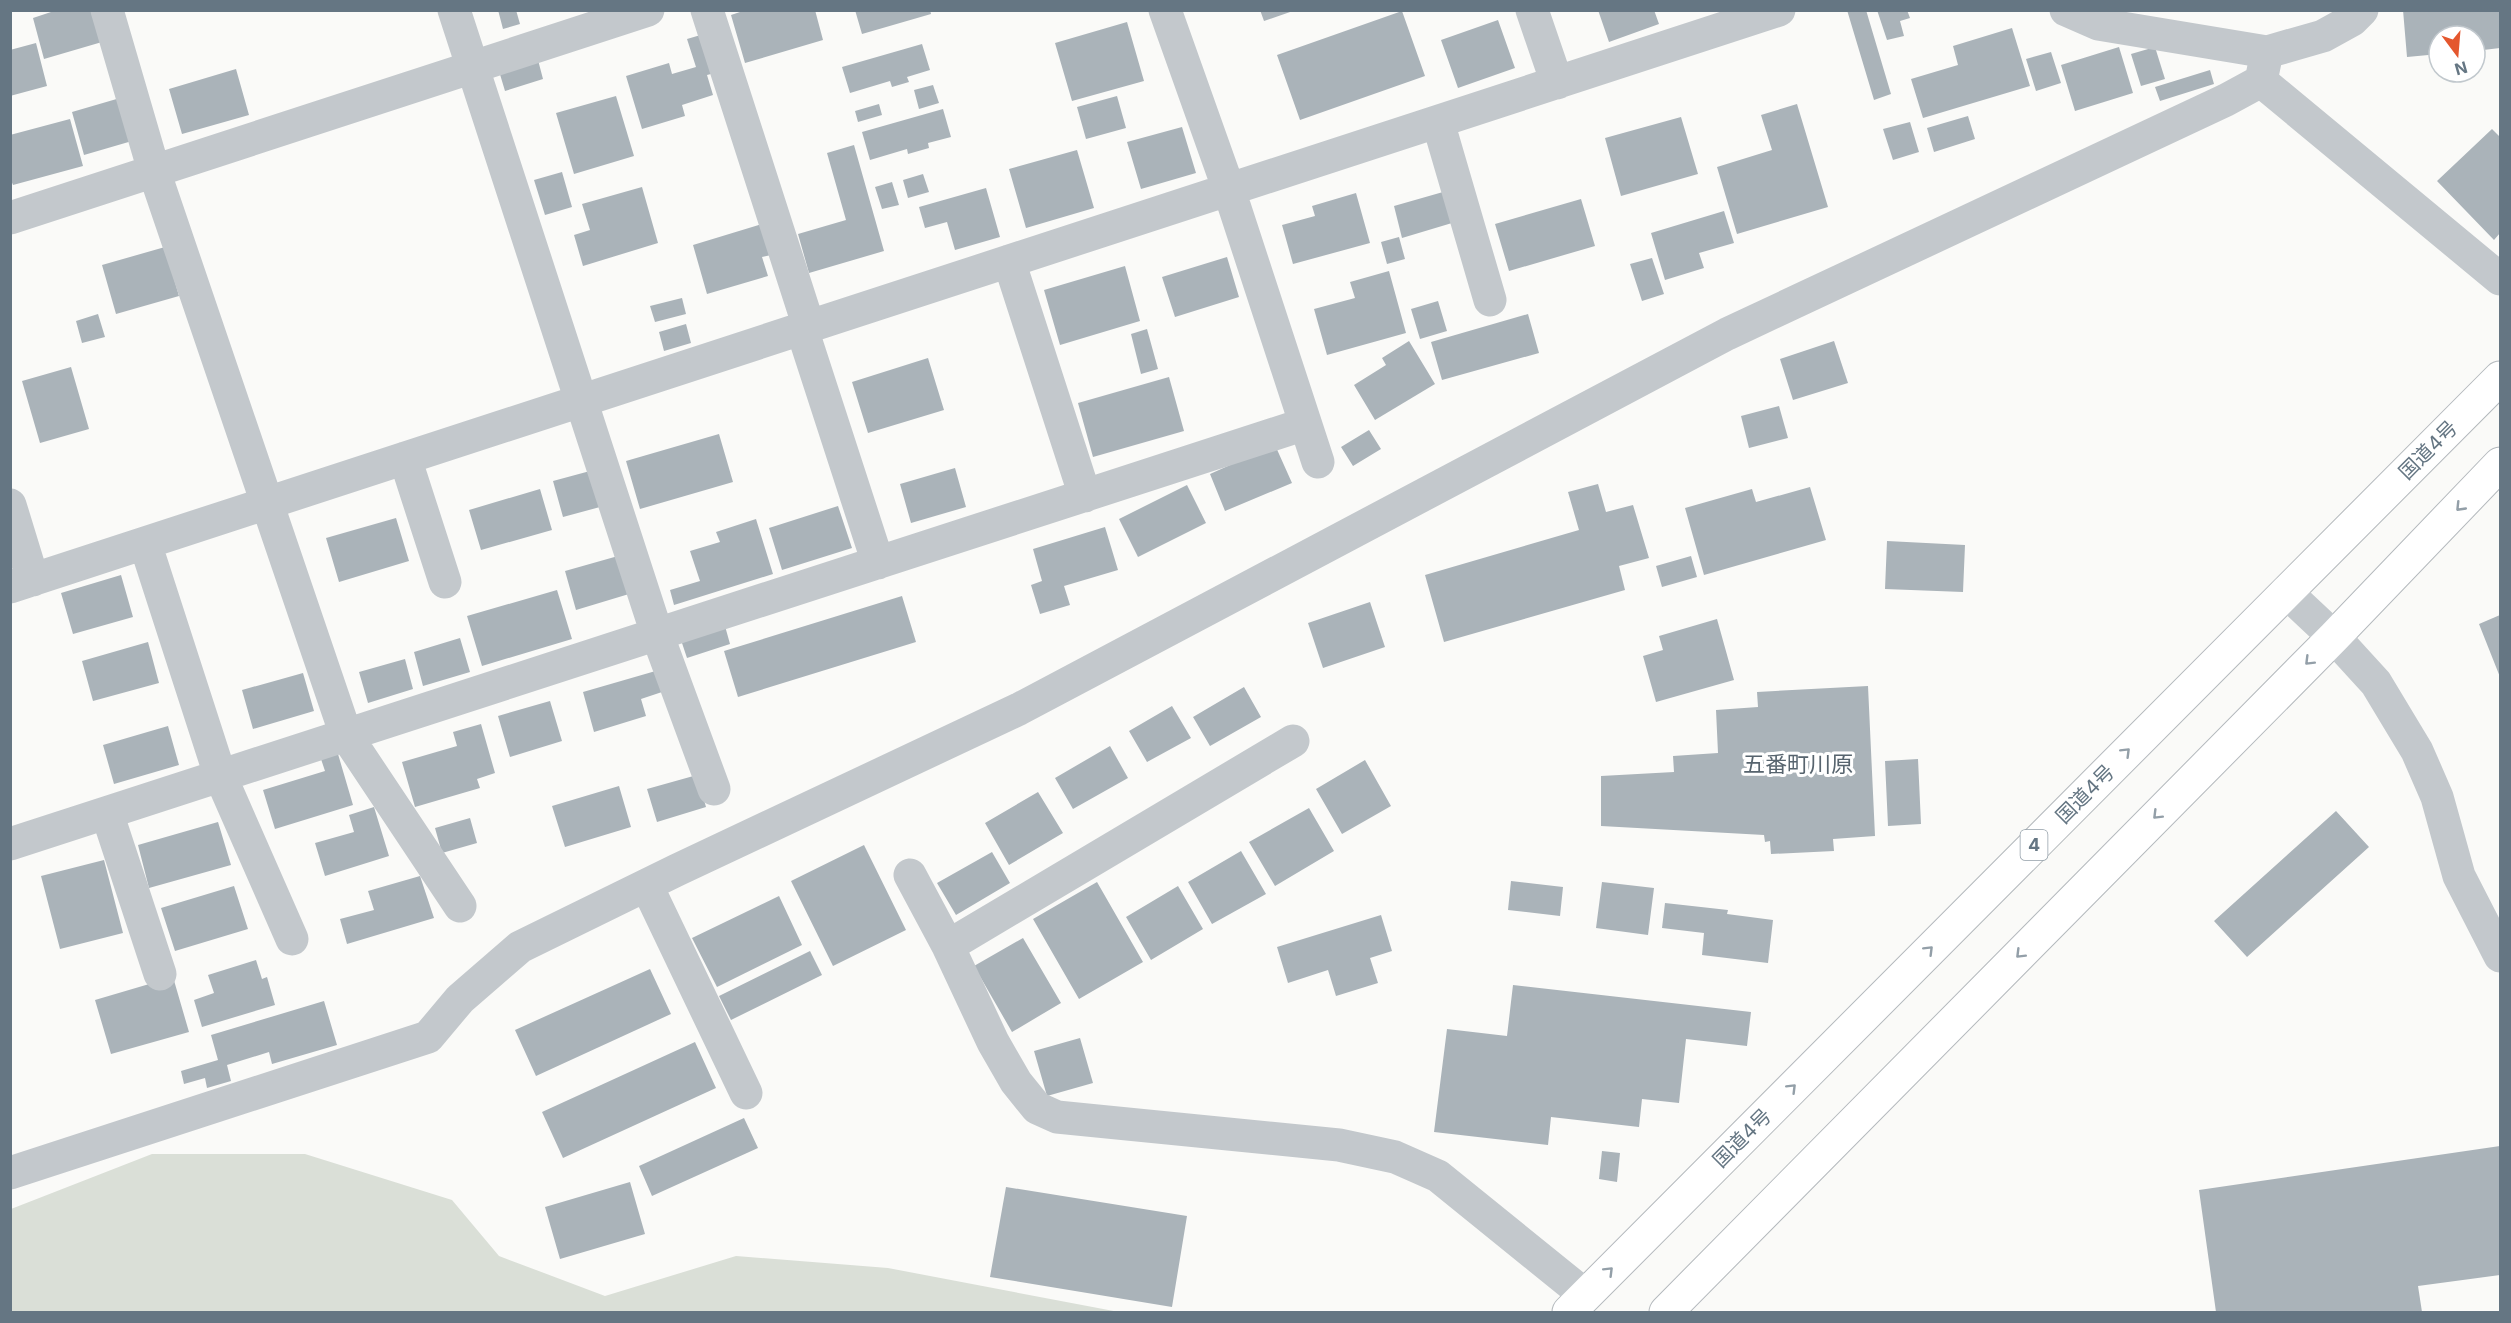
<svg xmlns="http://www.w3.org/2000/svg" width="2511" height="1323" font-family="Inter,'Noto Sans JP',sans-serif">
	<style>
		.green { fill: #dadfd7 }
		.building { fill: #aab3b9 }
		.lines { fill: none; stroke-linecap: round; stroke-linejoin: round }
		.highway-casing { stroke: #b4b9bd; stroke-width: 35 }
		.street { stroke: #c3c8cc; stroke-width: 33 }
		.highway { stroke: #fff; stroke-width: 33 }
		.oneway { stroke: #939fa8 }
		.labels { text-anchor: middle; stroke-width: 6; stroke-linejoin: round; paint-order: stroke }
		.shield { fill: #fff; stroke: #939fa8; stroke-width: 1.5 }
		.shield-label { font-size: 18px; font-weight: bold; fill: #657683 }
		.street-label { font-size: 20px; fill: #657683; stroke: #fff }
		.quarter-label { font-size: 22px; fill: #57646e; stroke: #fff }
	</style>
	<rect width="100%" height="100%" fill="#fafaf8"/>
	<path class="green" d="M152 1154H305L452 1200 499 1256 605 1296 736 1256 888 1268 1119 1312H11V1209Z"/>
	<path class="building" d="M57 10H93L102 42 44 59 33 18Z
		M498 10H516L520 24 503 29Z
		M746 10H815L823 40 745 63 731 15Z
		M855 10H930L931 14 862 34Z
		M1260 10H1293V11L1264 21Z
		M1598 10H1654L1659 24 1609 42Z
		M1847 10H1866L1891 94 1874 100Z
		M1877 10H1907L1910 18 1900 21 1904 36 1887 40Z
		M2403 10H2500V48L2475 51V36H2439V54L2407 57Z
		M1402 11 1425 76 1300 120 1277 55Z
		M1498 20 1515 68 1458 88 1441 40Z
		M1127 22 1144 81 1072 101 1055 43Z
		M2012 28 2030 86 1923 118 1911 79 1958 65 1953 46Z
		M704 34 715 73 707 75 713 95 682 105 685 116 642 129 626 76 669 63 672 74 696 67 687 39Z
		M36 43 47 86 10 96V50Z
		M922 44 930 70 907 77 909 82 892 87 890 81 850 93 842 67Z
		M2119 47 2133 93 2075 111 2061 65Z
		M2155 47 2165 79 2141 86 2131 54Z
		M2051 52 2061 83 2036 91 2026 59Z
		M538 60 543 79 505 91 499 71Z
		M236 69 249 115 182 134 169 89Z
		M2210 70 2214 84 2160 101 2155 87Z
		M933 85 939 103 919 109 914 90Z
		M616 96 634 156 574 174 556 113Z
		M1117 96 1126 128 1086 139 1077 107Z
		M120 98 132 141 84 155 72 112Z
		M879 104 882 115 858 122 855 111Z
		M1797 104 1828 207 1737 234 1717 167 1772 150 1761 115Z
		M943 109 951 137 928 143 929 148 908 154 907 149 870 160 862 132Z
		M1968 116 1975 139 1934 152 1927 128Z
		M1681 117 1698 174 1621 196 1605 138Z
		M70 119 83 166 13 185 10 178V135Z
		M1910 122 1919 152 1893 160 1883 129Z
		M1182 127 1196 173 1141 189 1127 142Z
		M2492 129 2500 137V233L2494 240 2437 181Z
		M854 145 884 251 809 273 798 234 846 220 827 153Z
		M1077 150 1094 208 1026 228 1009 169Z
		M562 172 572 207 545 215 534 180Z
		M923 174 929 192 908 198 903 180Z
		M892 182 899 205 882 209 875 187Z
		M642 187 658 243 583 266 574 235 590 230 582 204Z
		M986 188 1000 237 955 250 947 222 925 228 919 207Z
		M1443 192 1452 223 1402 238 1394 206Z
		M1356 193 1370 243 1293 264 1282 225 1315 216 1312 206Z
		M1581 199 1595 246 1509 271 1495 224Z
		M1724 211 1734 243 1699 253 1704 268 1665 280 1651 233Z
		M762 224 771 255 762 257 768 276 707 294 693 245Z
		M1399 237 1405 259 1387 264 1381 242Z
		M165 247 179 296 116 314 102 265Z
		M1227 257 1239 297 1175 317 1162 277Z
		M1652 258 1664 294 1642 301 1630 264Z
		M1125 266 1140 321 1060 345 1044 290Z
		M1389 271 1406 333 1327 355 1314 309 1355 298 1350 282Z
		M682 298 686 314 655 322 650 306Z
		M1438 301 1447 331 1420 339 1411 309Z
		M98 314 105 337 82 343 76 321Z
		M1528 314 1539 353 1442 380 1431 342Z
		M686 324 691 343 664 351 659 332Z
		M1147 329 1158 369 1141 374 1131 334Z
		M1409 341 1435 384 1375 420 1354 385 1386 365 1382 358Z
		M1834 341 1848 383 1793 400 1780 359Z
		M928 358 944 410 868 433 852 382Z
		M71 367 89 429 40 443 22 381Z
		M1169 377 1184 431 1093 457 1078 403Z
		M1779 406 1788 438 1749 448 1741 416Z
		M1369 430 1381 449 1353 466 1341 447Z
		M719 434 733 482 640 509 626 461Z
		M1275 445 1292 483 1225 511 1210 474Z
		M955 468 966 507 911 523 900 484Z
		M590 471 600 507 563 517 553 481Z
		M1598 484 1606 512 1633 505 1649 558 1619 566 1625 590 1444 642 1425 575 1579 530 1568 492Z
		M1187 485 1206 523 1138 557 1119 519Z
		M1810 487 1826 540 1704 575 1685 508 1752 489 1756 502Z
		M540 489 552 530 481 550 469 510Z
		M838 506 852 548 782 570 769 528Z
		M396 518 409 561 339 582 326 538Z
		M756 519 773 574 674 605 670 590 700 581 690 551 720 542 716 532Z
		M1105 527 1118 570 1064 586 1070 605 1040 614 1031 585 1042 581 1033 549Z
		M1887 541 1965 545 1963 592 1885 589Z
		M618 556 629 594 576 610 565 571Z
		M1691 556 1697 577 1662 587 1656 566Z
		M121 575 133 617 73 634 61 593Z
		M557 590 572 639 482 666 467 616Z
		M902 596 916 642 738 697 724 651Z
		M1370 602 1385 647 1323 668 1308 623Z
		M2500 615V677L2479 624Z
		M1717 619 1734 680 1656 702 1643 656 1663 650 1659 636Z
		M725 626 730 644 687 658 681 640Z
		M460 638 470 672 423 686 414 652Z
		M148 642 159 683 93 701 82 661Z
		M405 659 413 689 368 703 359 672Z
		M659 670 665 691 641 699 646 716 594 732 583 692Z
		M303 673 314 711 253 729 242 690Z
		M1868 686 1875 836 1833 839 1834 851 1771 854 1770 841 1765 842 1764 835 1601 826V776L1674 772 1673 756 1718 753 1716 710 1758 707 1757 692Z
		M1244 687 1261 717 1210 746 1193 717Z
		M550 701 562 741 510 757 498 716Z
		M1172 706 1191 738 1147 762 1129 731Z
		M481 724 495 773 477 779 480 788 415 807 402 762 457 746 453 732Z
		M168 726 179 765 114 784 103 745Z
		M1110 746 1128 778 1073 809 1055 778Z
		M338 754 353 805 275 829 263 790 325 771 321 759Z
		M1918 759 1921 824 1888 826 1885 761Z
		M1365 760 1391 806 1342 834 1316 789Z
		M697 775 706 807 657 822 647 789Z
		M619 786 631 827 565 847 552 806Z
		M1038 792 1063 833 1009 865 985 823Z
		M374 807 389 856 325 876 315 843 354 832 349 815Z
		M1309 808 1334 851 1275 886 1249 842Z
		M2336 811 2369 847 2247 957 2214 921Z
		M470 818 477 843 442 853 435 828Z
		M218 822 231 865 149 888 138 845Z
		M864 845 906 930 833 966 791 881Z
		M1241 851 1266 894 1212 924 1188 882Z
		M992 852 1010 883 956 915 937 883Z
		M104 860 123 933 60 949 41 876Z
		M420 876 434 918 347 944 340 919 374 910 368 891Z
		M1511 881 1563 887 1560 916 1508 910Z
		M1097 882 1143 962 1079 999 1033 919Z
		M1602 882 1654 888 1648 935 1596 928Z
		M234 886 248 929 175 951 161 908Z
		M1178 886 1203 929 1151 960 1126 917Z
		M779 896 802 945 717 987 692 938Z
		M1665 903 1728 910 1727 914 1773 920 1768 963 1702 955 1704 933 1662 928Z
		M1381 915 1392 951 1370 958 1378 983 1336 996 1328 970 1288 983 1277 947Z
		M1023 938 1061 1003 1012 1032 974 966Z
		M810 951 822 975 731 1020 719 996Z
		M256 960 262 979 267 977 275 1005 202 1027 194 1000 214 993 208 975Z
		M650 969 671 1014 536 1076 515 1030Z
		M173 977 189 1032 111 1054 95 1000Z
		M1513 985 1751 1012 1747 1046 1686 1039 1679 1103 1642 1099 1639 1127 1551 1117 1548 1145 1434 1132 1447 1029 1507 1036Z
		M324 1001 337 1045 272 1064 269 1052 227 1065 231 1081 207 1088 205 1078 184 1084 181 1071 218 1060 211 1035Z
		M1080 1038 1093 1083 1047 1096 1034 1051Z
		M695 1042 716 1088 563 1158 542 1112Z
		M744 1118 758 1148 652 1196 639 1166Z
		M2500 1146V1275L2418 1286 2422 1312H2216L2199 1190Z
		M1602 1151 1620 1153 1617 1182 1599 1179Z
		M630 1182 645 1234 560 1259 545 1207Z
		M1006 1187 1187 1216 1172 1307 990 1277Z"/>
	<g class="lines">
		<defs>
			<path id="highway" d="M1569 1312 2500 378
				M1666 1312 2334 637 2500 464"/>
		</defs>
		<use href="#highway" class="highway-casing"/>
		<path class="street" d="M107 10 154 171 346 735 460 906
			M454 10 657 634 714 789
			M707 10 809 327
			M1165 10 1229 190 1318 462
			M1532 10 1557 83
			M2066 10 2098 24 2267 52 2323 36 2352 20 2362 10
			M2267 52 2261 81 2500 279
			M1438 122 1490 300
			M10 218 648 10
			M1009 261 1085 496
			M802 329 878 563
			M405 458 445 582
			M10 505 33 580
			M145 543 220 775 292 939
			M10 587 1779 10
			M2286 592 2334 637 2376 683 2417 751 2437 797 2459 876 2500 956
			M107 813 160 974
			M10 844 1305 424
			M910 875 948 946 993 1042 1016 1082 1037 1108 1057 1117 1339 1145 1395 1157 1438 1176 1585 1295
			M647 886 746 1093
			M948 946 1293 741
			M10 1173 428 1037 460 999 520 947 677 870 1019 709 1727 334 2226 100 2261 81"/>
		<use href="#highway" class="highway"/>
	</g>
	<defs><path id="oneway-chevron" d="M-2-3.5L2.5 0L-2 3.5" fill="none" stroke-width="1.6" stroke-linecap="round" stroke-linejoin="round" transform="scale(1.5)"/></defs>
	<g class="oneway">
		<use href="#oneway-chevron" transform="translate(2460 507) rotate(134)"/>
		<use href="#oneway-chevron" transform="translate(2309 661) rotate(135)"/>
		<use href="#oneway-chevron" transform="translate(2126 752) rotate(-45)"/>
		<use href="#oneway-chevron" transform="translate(2157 815) rotate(135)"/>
		<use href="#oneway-chevron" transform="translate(1929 950) rotate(-45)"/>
		<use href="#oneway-chevron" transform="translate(2020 954) rotate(135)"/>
		<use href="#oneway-chevron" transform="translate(1792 1088) rotate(-45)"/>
		<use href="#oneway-chevron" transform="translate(1609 1271) rotate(-45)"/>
	</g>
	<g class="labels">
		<rect class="shield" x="2020.5" y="830" width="27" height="30" rx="4.5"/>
		<g class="shield-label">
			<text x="2034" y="851">4</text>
		</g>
		<g class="street-label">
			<text transform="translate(2428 450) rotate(-45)" y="7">国道4号</text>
			<text transform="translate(2085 794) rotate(-45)" y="7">国道4号</text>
			<text transform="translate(1742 1138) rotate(-45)" y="7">国道4号</text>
		</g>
		<g class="quarter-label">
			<text x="1798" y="772">五番町川原</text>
		</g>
	</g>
	<rect width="2511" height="1323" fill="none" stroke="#657683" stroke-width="24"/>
	<g transform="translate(2457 54) rotate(164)"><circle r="28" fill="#ffffff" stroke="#c1c8cd" stroke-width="1.5"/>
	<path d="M0-4.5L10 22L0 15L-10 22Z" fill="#e4572e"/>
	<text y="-9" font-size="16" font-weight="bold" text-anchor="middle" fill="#657683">N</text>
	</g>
</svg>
